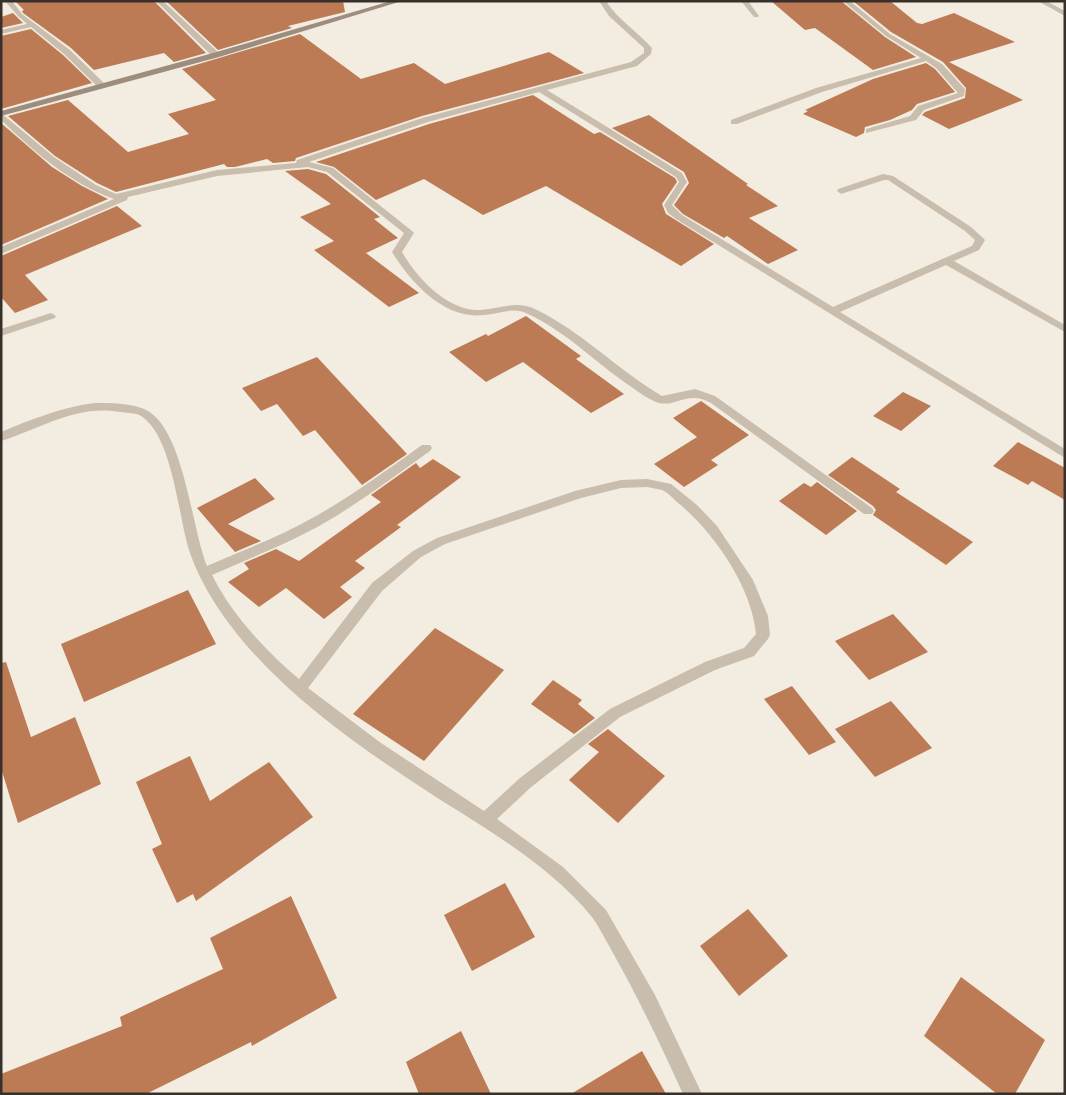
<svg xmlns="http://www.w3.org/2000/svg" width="1066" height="1095" font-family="'Titillium Web',sans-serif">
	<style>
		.building { fill: #bc7b54 }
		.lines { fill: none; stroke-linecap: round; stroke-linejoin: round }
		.street { fill: #c9bead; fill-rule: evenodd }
		.secondary { fill: #9d8d7f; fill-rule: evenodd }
	</style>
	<rect width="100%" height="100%" fill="#f2ece1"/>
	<path class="building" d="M15 1H154L206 53 174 62 164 53 94 70 71 48 23 13 22 11 24 10Z
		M166 1H343L345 12 288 26 292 28 218 50Z
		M771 1H841L885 37 916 57 873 70 815 28 805 30Z
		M853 1H890L917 23 922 24 954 13 1015 42 949 62 1023 100 949 129 922 115 925 112 965 98 966 88 943 62 891 32Z
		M13 13 23 23 1 28V17Z
		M31 29 63 55 92 83 1 109V36Z
		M300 34 361 79 414 63 445 84 549 52 584 73 422 116 296 158 295 161 273 163 267 159 235 167H227L224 164 116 192 97 183 55 156 8 116 68 100 128 152 189 134 168 114 216 100 182 69Z
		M926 63 935 69 955 92 917 104 912 110 890 120 865 127 864 133 856 137 803 114 808 111 805 110 873 79Z
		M533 95 594 134 600 132 675 178 677 182 662 204 666 214 714 244 681 266 546 186 483 215 424 179 376 200 334 167 316 162 429 124Z
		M649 115 748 184 746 185 778 206 749 218 798 250 768 264 727 236 724 238 683 214 674 205 689 183 684 172 612 128Z
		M1 123 52 167 82 186 108 199 1 245Z
		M308 169 326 174 380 217 374 219 398 238 366 253 419 293 389 307 314 250 334 241 300 217 331 204 285 171Z
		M117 206 142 226 25 275 48 300 15 313 1 297V256Z
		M526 316 581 356 576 359 624 394 591 413 523 362 486 382 449 352 486 334 488 336Z
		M317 357 407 454 362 485 315 430 303 436 277 404 261 411 242 388Z
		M903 392 931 406 901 431 873 416Z
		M701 401 749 435 711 460 718 465 684 487 654 464 697 437 673 418Z
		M1018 442 1065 468V500L1032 481 1028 485 993 466Z
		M852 457 900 489 896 492 973 542 946 565 873 515 876 510 873 506 828 475Z
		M433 459 461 477 397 525 401 527 355 561 365 568 340 587 352 597 324 619 286 588 259 607 228 582 249 569 244 563 276 549 299 561 381 502 371 495 416 463 420 468Z
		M255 478 275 499 228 524 261 541 235 552 197 508Z
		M817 482 857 511 826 535 779 501 804 483 811 487Z
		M188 590 216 644 84 702 61 644Z
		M893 614 928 652 869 680 835 641Z
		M435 628 504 670 424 761 353 714Z
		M6 662 31 737 75 717 101 784 18 823 1 768V663Z
		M553 680 582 700 578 704 595 718 574 734 531 704Z
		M792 686 836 742 809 755 764 699Z
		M891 701 932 748 875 777 835 729Z
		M608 729 665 776 618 823 569 780 599 752 588 744Z
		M190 756 210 801 269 762 313 817 196 901 193 894 177 903 152 849 162 844 136 782Z
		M505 883 535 937 472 971 444 915Z
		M291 896 337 998 252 1046 251 1042 146 1094H1V1074L122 1026 120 1017 223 969 210 938Z
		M748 909 788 956 739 996 700 946Z
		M961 977 1045 1040 1015 1094H997L924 1036Z
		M461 1031 491 1094H419L406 1062Z
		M642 1051 666 1094H571Z"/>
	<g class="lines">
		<path class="street" d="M5 1H12L22 14 70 50 104 83V87H98L64 54 31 27 1 34V30L27 24 18 16Z
			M156 1H163L219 53V57H213Z
			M599 1H606C618 20 637 31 652 48L651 54 637 66 547 90 682 173 687 182 672 205 682 215 833 307 972 246 975 240 965 231 888 180H884L841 194 837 191 838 189 883 174 893 176 971 227 983 238 985 240 979 250 954 261 1065 325V332L946 265 840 312 1065 449V458L676 219 668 213 664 205 679 182 676 177 539 92 428 122 309 162 333 168 412 231 414 233 402 252C417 278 448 312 481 310 502 308 516 300 537 310 582 332 618 370 662 396L695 389 715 396 872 508 874 511 872 514H864L711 403C686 389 676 409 656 402 646 398 636 390 627 384 594 361 565 331 528 314 513 306 500 314 484 315 445 320 411 283 392 252L404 233 327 172 308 167 217 176 128 197 127 200 1 254V247L114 199C71 184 33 151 1 120V113L54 157 96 185 116 194 217 170 296 163 297 160 422 118 631 62 644 53V48L609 16Z
			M741 1H748L759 16 758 17H754Z
			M843 1H850L890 34 942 64 965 89 964 96 924 110 916 120 866 133V129L910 116 918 106 958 93 936 68 926 61 822 92 737 124H731V120L816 88 921 58 886 36Z
			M1038 1H1046L1065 11V16Z
			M51 313 56 316 55 318 1 336V329Z
			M95 403C110 403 130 403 144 409 184 426 191 527 207 566 244 550 281 536 316 516 353 495 387 470 422 445H430L432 448 430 451C396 475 362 501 326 522 290 543 250 558 212 575 232 615 265 650 299 679L372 583 413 551 437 538 575 491 621 480 647 479 671 484 697 505 717 526 753 580 768 616 770 635 768 639 754 656 715 670 620 717 530 788 497 819 563 867 606 910 655 995 702 1094H683C661 1046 639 999 613 953 606 941 600 928 592 917 551 867 493 833 439 799 367 752 292 702 237 634 218 610 200 582 190 553 178 519 173 429 137 414 133 413 126 413 121 412 77 404 42 428 1 441V432C32 419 62 407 95 403ZM647 487C652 488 657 489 662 490 667 492 673 498 677 502 713 531 752 587 756 634L744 648 705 662 610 709 520 778 484 811 381 743 308 688 382 591 421 557 445 544 581 498 621 488Z"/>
		<path class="secondary" d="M391 1H402L219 57 1 116V111L213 53Z"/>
	</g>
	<rect width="1066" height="1095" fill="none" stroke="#38312b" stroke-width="5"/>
</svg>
